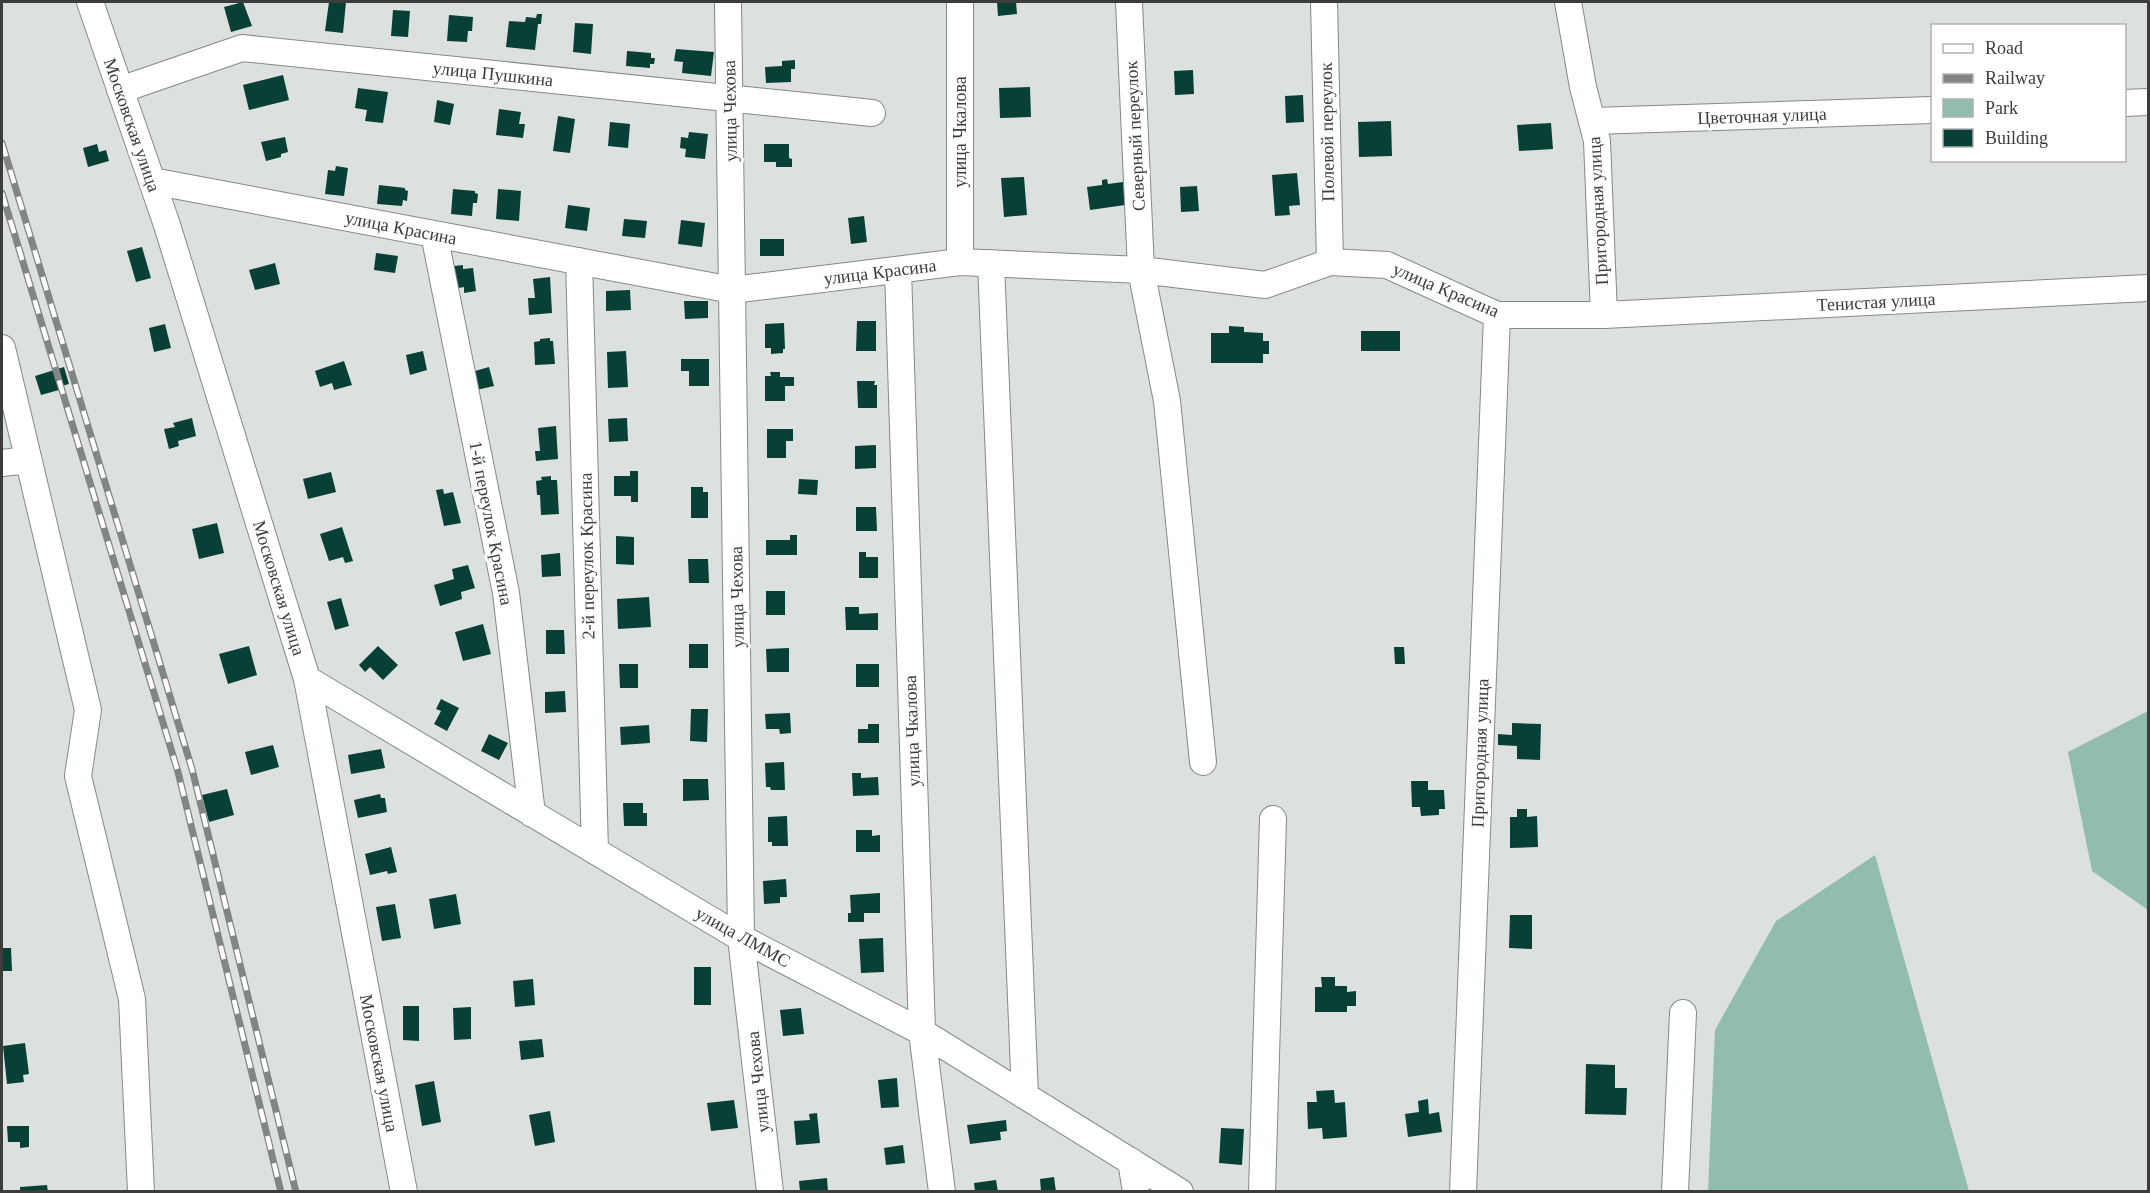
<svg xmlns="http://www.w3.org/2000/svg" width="2150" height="1193" font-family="Georgia,serif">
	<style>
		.green { fill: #93bcb1 }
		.building { fill: #084036 }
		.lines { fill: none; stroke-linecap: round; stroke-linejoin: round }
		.minor-casing { stroke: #858988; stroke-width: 28 }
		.minor { stroke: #fff; stroke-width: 26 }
		.rail-casing { stroke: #828584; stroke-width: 7 }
		.rail { stroke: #fff; stroke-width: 4.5; stroke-dasharray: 14; stroke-linecap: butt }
		.labels { text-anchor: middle; stroke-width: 6; stroke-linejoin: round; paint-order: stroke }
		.street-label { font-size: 18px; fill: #3b3d3c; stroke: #fff }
	</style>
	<rect width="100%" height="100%" fill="#dce0df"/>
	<path class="green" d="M2148 711V910L2092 871 2068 752Z
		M1875 855 1969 1191H1708L1715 1030 1776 921Z"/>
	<path class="building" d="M243 2 252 26 231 32 224 7Z
		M329 2H346L343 33 325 31Z
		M997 2H1016L1017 14 998 16Z
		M393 10 410 11 408 37 391 36Z
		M537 14H542L541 24H538L535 50 506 47 509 21 525 22 526 17 536 18Z
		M449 15 473 17 472 31H468L467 42 447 41Z
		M575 23 593 24 591 54 573 52Z
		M676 49 714 52 711 76 682 73 683 62 674 61Z
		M627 51 651 53V58H655L654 64H650V68L626 66Z
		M795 60V69H791V82L766 83 765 67 782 66V61Z
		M1193 70 1194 94 1175 95 1174 71Z
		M283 75 289 100 249 110 243 85Z
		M1030 87 1031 117 1000 118 999 88Z
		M358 88 388 92 383 123 365 121 367 110 355 108Z
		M1303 95 1304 122 1286 123 1285 96Z
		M437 100 454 104 450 125 434 122Z
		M499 109 521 112 519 124H525L523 138 496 135Z
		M558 116 575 119 570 153 553 151Z
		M1391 121 1392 156 1359 157 1358 122Z
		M610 122 630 124 628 148 608 146Z
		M1551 123 1553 149 1519 151 1517 125Z
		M689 132 708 134 705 159 685 157 686 149 680 148 681 137 688 138Z
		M285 137 288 152 281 154V157L266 161 261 142Z
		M97 144 99 152 106 150 109 161 88 167 83 148Z
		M764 144H789V158L792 159V167H776V162H764Z
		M336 166 348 168 344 196 325 194 328 170 335 171Z
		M1297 173 1300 205 1289 206 1290 215 1275 216 1272 175Z
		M1024 177 1027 215 1004 217 1001 178Z
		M1107 179 1108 184 1123 182 1125 205 1090 210 1087 187 1102 185V180Z
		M379 185 405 188V190L408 191 407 201 403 200 402 206 377 204Z
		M1197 186 1199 211 1181 212 1180 187Z
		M453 189 475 191V193L478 194 477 203H473L472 216 451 214Z
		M498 189 521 191 519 221 496 219Z
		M568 205 590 208 587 231 565 228Z
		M864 216 867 242 851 244 848 218Z
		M624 219 647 221 645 238 622 236Z
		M681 220 705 223 702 247 678 244Z
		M760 239H784V256H760Z
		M142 247 151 278 136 282 127 251Z
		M376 253 398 256 395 273 374 270Z
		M275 263 280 284 255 290 249 270Z
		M463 265V269L473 268 476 291 464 293V287L448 290 445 267Z
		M550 277 552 313 529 315 528 298H535L533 279Z
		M630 290 631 310 606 311V291Z
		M684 301H708V318L685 319Z
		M857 321H876V351H856Z
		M784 323 785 349H783V353L771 354V348H765V324Z
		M165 324 171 348 154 352 149 328Z
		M1229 326 1244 327V332L1263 333V341H1269V354H1263V363H1211V333H1229Z
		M1361 331H1400V351H1361Z
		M550 338V341H553L555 364 535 365 534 342 540 341V339Z
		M423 351 427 370 410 375 406 355Z
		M626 351 628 387 608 388 607 352Z
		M681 359H709V386H689V371H681Z
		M344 361 352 385 334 390 332 383 320 387 315 371Z
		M64 367 69 384 58 387 59 390 41 395 35 376Z
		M489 367 494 386 472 391 468 373Z
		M770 372H780V377H794V386H785V401H765V376H771Z
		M857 381H875L874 385H877V408H858Z
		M192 418 196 436 178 441 179 446 169 449 164 429 175 427 173 423Z
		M627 418 628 441 609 442 608 419Z
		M556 426 558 459 536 461 535 451H540L538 428Z
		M767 429H793V441H786V458H767Z
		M876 445V468L855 469V446Z
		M630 471H638V502H631V496H614V476H630Z
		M331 472 336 492 308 499 303 479Z
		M551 476V480H557L559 514 541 515 540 495H537L536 481 542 480 541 477Z
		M799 479 818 480 817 495 798 494Z
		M691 487H703V492H708V518H691Z
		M443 489 444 494 453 492 461 523 444 526 436 490Z
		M856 507H876L877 531H856Z
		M217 523 224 553 199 559 192 529Z
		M342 527 353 561 345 563 343 557 329 561 320 534Z
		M790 535H797V555H766V540H790Z
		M616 536 634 537V565L616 564Z
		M859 552H866V557H878V578H859Z
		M560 553 561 576 542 577 541 555Z
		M688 559H708L709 583H689Z
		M468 565 475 588 461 592 462 599 440 606 434 585 454 579 452 569Z
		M766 591H785V615H766Z
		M649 597 651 627 618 629 617 599Z
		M341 598 349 626 335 630 327 602Z
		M845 607H859V614L878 613V630H846Z
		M483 624 491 654 463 661 455 632Z
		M546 630H564L565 654H546Z
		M689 644H708V668H689Z
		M249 646 257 675 228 684 219 654Z
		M378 646 398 665 383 680 370 667 365 672 359 665Z
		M1394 647H1404L1405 664H1395Z
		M789 648V672H767L766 649Z
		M619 664H638V688H620Z
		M856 664H879V687H856Z
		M565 691 566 712 545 713V692Z
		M441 699 459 708 447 731 434 724 441 711 436 709Z
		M691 709H708L707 742 690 741Z
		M790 713 791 733 780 734 779 729H766L765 714Z
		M1512 723 1541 724 1540 760 1517 759V746L1498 745V734L1512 735Z
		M868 724H879V743H858V729H868Z
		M649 725 650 743 621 745 620 727Z
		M489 734 508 743 499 760 481 751Z
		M273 745 279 767 251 775 245 752Z
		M381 749 385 768 351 774 348 755Z
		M784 762 785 790H771L770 787H766L765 763Z
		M852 773H861V778L878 777 879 795 853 796Z
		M683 779H708L709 800 683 801Z
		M1411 781H1428V790H1444L1445 809H1439V815L1421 816 1420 807H1412Z
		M227 789 234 815 209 822 202 795Z
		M380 794 381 798H385L387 812 358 818 354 800Z
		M623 803H643V813H647V826H624Z
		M1517 809H1527V817L1537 816 1538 847 1510 848V817H1517Z
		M787 816 788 846H772V842H768V817Z
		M856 830H872V836L880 835V852H856Z
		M391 847 397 872 388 874 387 871 370 875 365 854Z
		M786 879 787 897H780V903L764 904 763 881Z
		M880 893V913H864V922H848V913H851L850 895Z
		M456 894 461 924 434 929 429 899Z
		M395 904 401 938 382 941 376 907Z
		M1510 915H1532V949L1509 948Z
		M883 938 884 972 861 973 859 939Z
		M2 948H11L12 971H2Z
		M694 967H711V1005H694Z
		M1321 977H1335V986H1347V992L1356 991V1006H1347V1012H1315V987H1322Z
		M533 979 535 1005 515 1007 513 981Z
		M403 1006H419V1041L403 1040Z
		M471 1007V1039L454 1040 453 1008Z
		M801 1008 804 1034 783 1036 780 1010Z
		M542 1039 544 1057 521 1060 519 1041Z
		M25 1043 29 1074 23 1075 24 1082 7 1084 3 1046Z
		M1586 1064 1615 1065V1088H1627L1626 1115 1585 1114Z
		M897 1078 899 1107 881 1108 878 1080Z
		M434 1081 441 1122 422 1126 415 1085Z
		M1334 1090 1335 1103 1345 1102 1347 1137 1323 1139 1322 1128 1308 1129 1307 1102H1317L1316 1091Z
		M1428 1099 1429 1114 1439 1112 1442 1132 1408 1137 1405 1114 1419 1112 1418 1101Z
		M734 1100 738 1128 711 1131 707 1103Z
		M550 1111 555 1142 535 1146 529 1115Z
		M817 1113 820 1143 796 1145 794 1121 810 1120 809 1114Z
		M1006 1120 1007 1131 1000 1132 1001 1140 970 1144 967 1125Z
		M7 1126H29V1147L20 1148V1142H8Z
		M1221 1128 1244 1129 1242 1165 1219 1163Z
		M903 1145 905 1163 886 1165 884 1148Z
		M1054 1177 1056 1192H1041L1040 1179Z
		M827 1178 828 1192H800L799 1181Z
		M996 1180 998 1192H975L974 1183Z
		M47 1185 48 1192H20V1187Z"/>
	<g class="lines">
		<defs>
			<path id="minor" d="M90 2 167 225 307 679 404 1192
				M728 2 741 938 770 1192
				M960 2V262
				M1129 2 1141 270 1167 401 1203 762
				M1324 2 1330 262
				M1568 2 1583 87 1597 141 1604 315
				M120 90 242 48 872 113
				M2124 103 2148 102
				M1592 121 1932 110
				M152 181 732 290 960 262 1141 270 1265 285 1330 262 1387 265 1497 315H1604L2148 288
				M434 234 506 593 532 814
				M579 261 595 851
				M991 263 1025 1096
				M898 270 922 1032 942 1192
				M2 348 88 710 78 776 132 999 141 1192
				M2 463 28 460
				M307 679 741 938 922 1032 1180 1192
				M1131 1161 1136 1192
				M1262 1192 1273 819
				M1463 1192 1497 315
				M1675 1192 1683 1013"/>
		</defs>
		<use href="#minor" class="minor-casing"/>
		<use href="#minor" class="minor"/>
		<defs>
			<path id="rail" d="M2 143 192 769 296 1192
				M2 193 178 772 281 1192"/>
		</defs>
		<use href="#rail" class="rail-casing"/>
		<use href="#rail" class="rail"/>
	</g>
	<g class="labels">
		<g class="street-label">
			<text transform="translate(493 74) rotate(6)" y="6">улица Пушкина</text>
			<text transform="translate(730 111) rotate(-91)" y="6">улица Чехова</text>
			<text transform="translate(1762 116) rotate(-2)" y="6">Цветочная улица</text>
			<text transform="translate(132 125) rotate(71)" y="6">Московская улица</text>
			<text transform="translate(960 132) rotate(-90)" y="6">улица Чкалова</text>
			<text transform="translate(1327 132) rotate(-91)" y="6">Полевой переулок</text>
			<text transform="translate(1135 136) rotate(-93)" y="6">Северный переулок</text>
			<text transform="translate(1598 211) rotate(-93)" y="6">Пригородная улица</text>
			<text transform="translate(401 228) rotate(11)" y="6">улица Красина</text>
			<text transform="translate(880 272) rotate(-7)" y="6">улица Красина</text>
			<text transform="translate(1446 290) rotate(23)" y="6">улица Красина</text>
			<text transform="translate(1876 302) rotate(-3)" y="6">Тенистая улица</text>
			<text transform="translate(491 523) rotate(79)" y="6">1-й переулок Красина</text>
			<text transform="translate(587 556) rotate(-91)" y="6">2-й переулок Красина</text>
			<text transform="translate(279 588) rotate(73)" y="6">Московская улица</text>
			<text transform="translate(737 597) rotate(-91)" y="6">улица Чехова</text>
			<text transform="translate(912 731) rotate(-92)" y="6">улица Чкалова</text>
			<text transform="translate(1480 753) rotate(-88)" y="6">Пригородная улица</text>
			<text transform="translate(743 937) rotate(29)" y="6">улица ЛММС</text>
			<text transform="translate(379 1063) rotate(79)" y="6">Московская улица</text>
			<text transform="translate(758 1082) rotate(-96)" y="6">улица Чехова</text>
		</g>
	</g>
	<rect width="2150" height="1193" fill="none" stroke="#3b3d3c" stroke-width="6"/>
	<rect x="1931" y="24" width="195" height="138" fill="#ffffff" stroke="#b1b1b1" stroke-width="1.5"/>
	<rect x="1943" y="44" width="30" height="9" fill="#ffffff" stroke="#b1b1b1" stroke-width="1.5"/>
	<text x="1985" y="54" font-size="18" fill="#3b3d3c">Road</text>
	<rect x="1943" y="74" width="30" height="9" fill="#828584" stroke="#b1b1b1" stroke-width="1.5"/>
	<text x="1985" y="84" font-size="18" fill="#3b3d3c">Railway</text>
	<rect x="1943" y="99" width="30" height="18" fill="#93bcb1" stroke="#b1b1b1" stroke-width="1.5"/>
	<text x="1985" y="114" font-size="18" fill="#3b3d3c">Park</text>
	<rect x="1943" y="129" width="30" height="18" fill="#084036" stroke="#b1b1b1" stroke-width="1.5"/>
	<text x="1985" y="144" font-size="18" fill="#3b3d3c">Building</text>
</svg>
